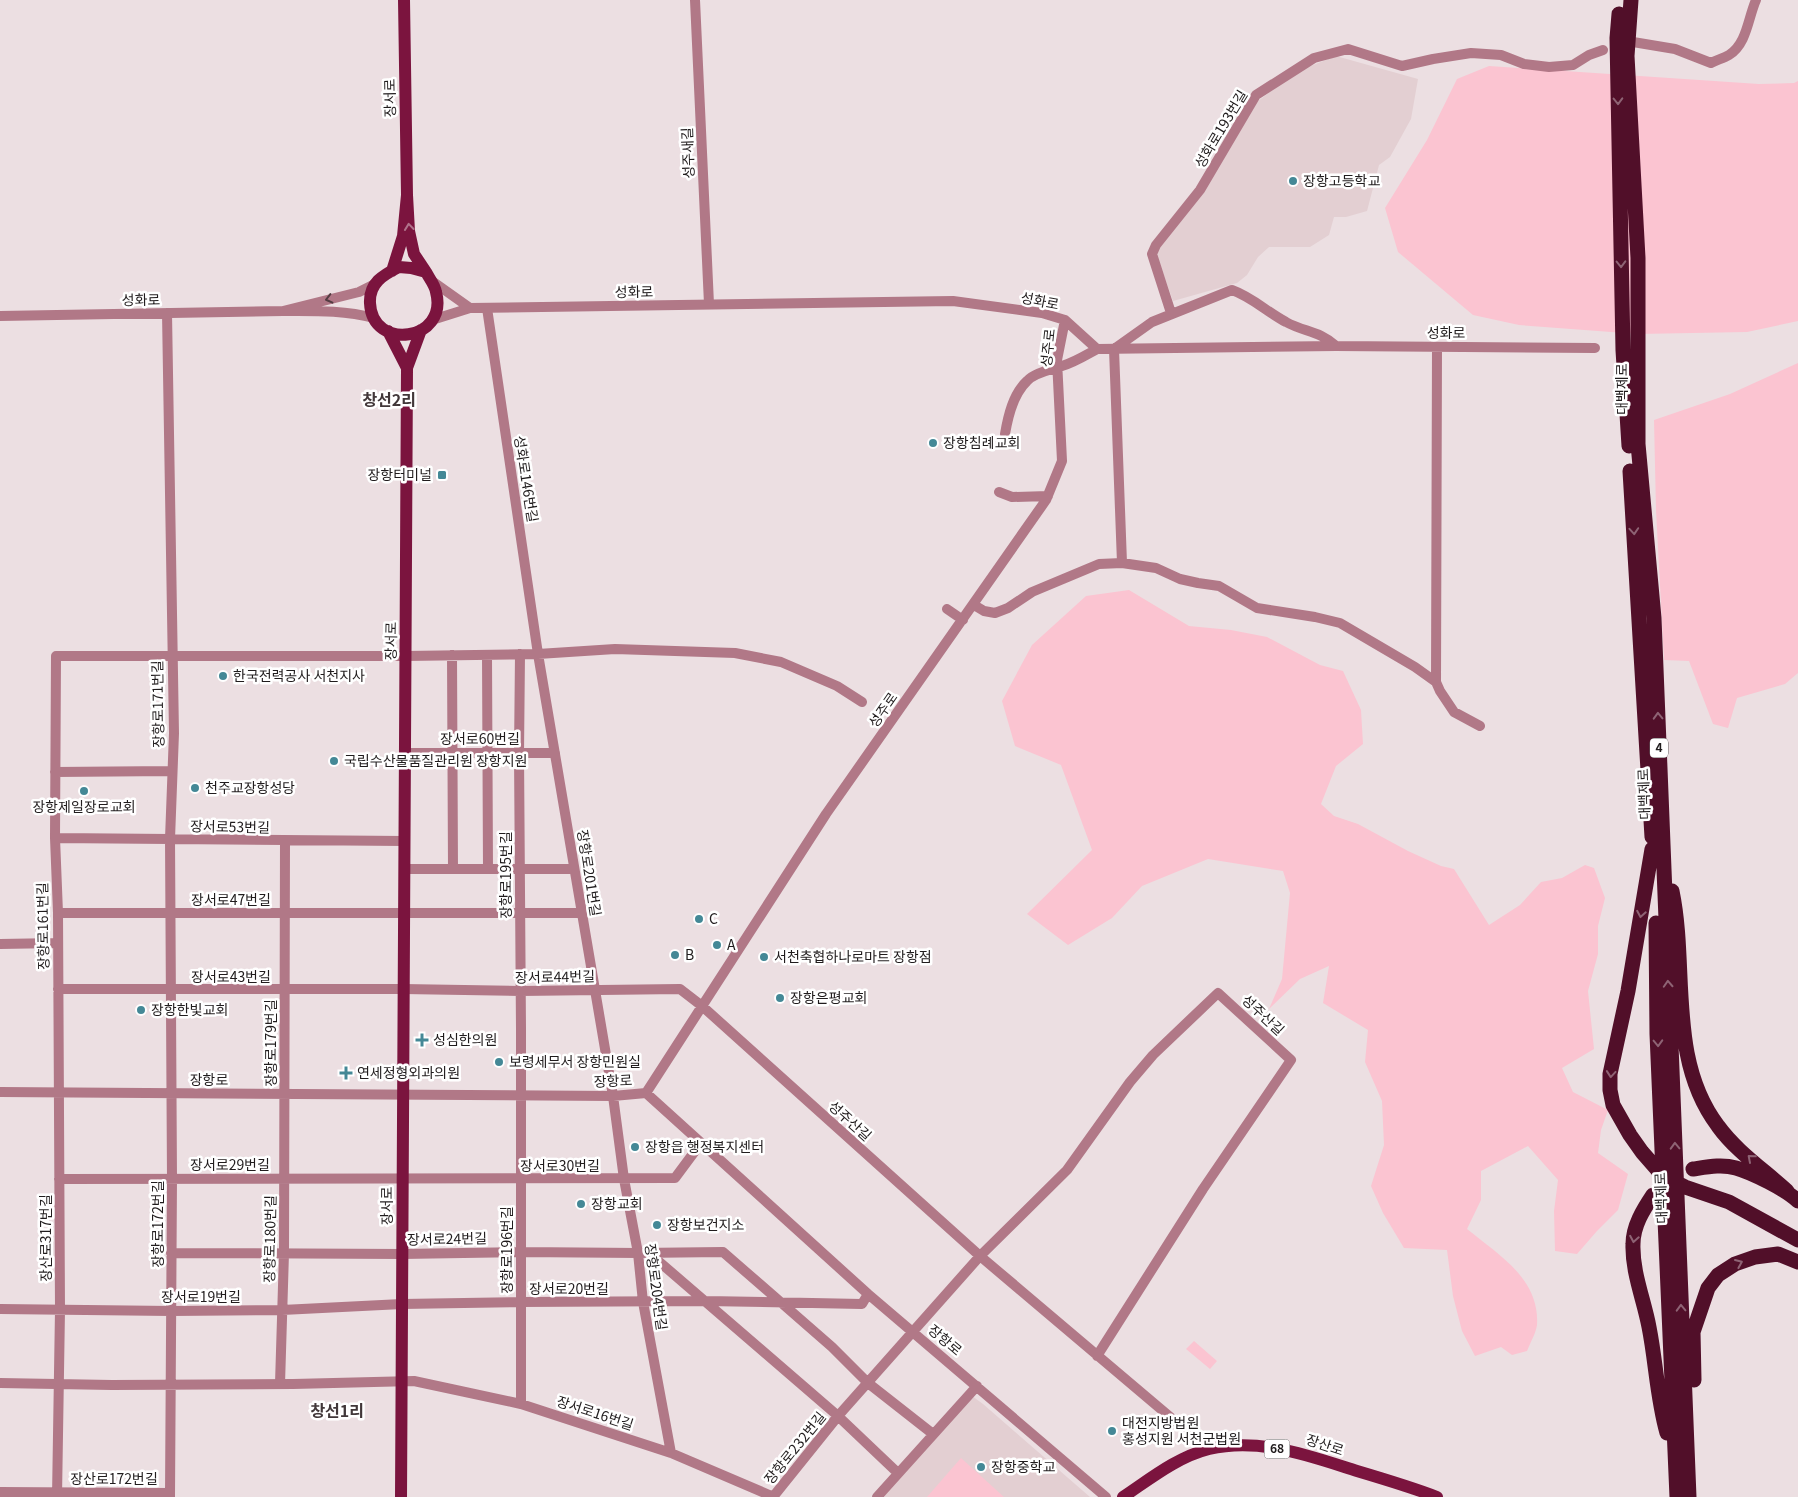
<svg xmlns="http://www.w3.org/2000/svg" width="1798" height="1497" font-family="Georgia,'Noto Sans KR',serif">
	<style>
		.built { fill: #e3cfd2 }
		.green { fill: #fbc4d1 }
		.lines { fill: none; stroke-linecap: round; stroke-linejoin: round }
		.minor { stroke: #b17887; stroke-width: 10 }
		.major { stroke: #7b143e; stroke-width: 12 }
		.highway { stroke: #510f29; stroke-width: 15 }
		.oneway { stroke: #8e6374 }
		.oneway2 { stroke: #b0728b }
		.oneway3 { stroke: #533c42 }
		.poi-dot { fill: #448896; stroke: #fff; stroke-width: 2 }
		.labels { text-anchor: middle; stroke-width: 5; stroke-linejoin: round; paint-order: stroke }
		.shield { fill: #fff; stroke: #636061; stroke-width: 1 }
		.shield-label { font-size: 12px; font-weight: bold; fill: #201c1d }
		.street-label { font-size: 14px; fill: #201c1d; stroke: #fff }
		.poi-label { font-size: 14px; fill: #201c1d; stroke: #fff; text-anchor: start }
		.quarter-label { font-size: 16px; font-weight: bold; fill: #413739; stroke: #fff }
	</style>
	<rect width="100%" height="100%" fill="#ecdfe2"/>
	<path class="built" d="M1336 56 1418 79 1411 119 1390 157 1379 165 1367 211 1346 217H1334L1329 235 1310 247H1269L1258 257 1247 275 1237 283 1173 301 1156 253 1258 101 1298 71Z
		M972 1396 983 1404 1090 1497H880Z"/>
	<path class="green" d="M1489 66 1759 84 1794 83 1798 81V321L1747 332 1638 334 1519 325 1473 315 1398 252 1385 208 1427 140 1457 79Z
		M1798 363V673L1785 684 1737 698 1728 728 1713 724 1689 661 1664 660 1656 510 1654 420 1730 394Z
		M1129 590 1189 626 1231 630 1267 637 1320 665 1343 671 1361 710 1363 744 1336 766 1321 804 1334 816 1358 824 1408 851 1441 866 1454 869 1489 925 1520 905 1541 882 1562 878 1585 865 1594 868 1605 898 1598 926V954L1588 991 1594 1049 1562 1068 1573 1092 1608 1110 1601 1130 1598 1153 1628 1174 1618 1210 1597 1231 1577 1254 1555 1251 1554 1211 1558 1180 1528 1146 1481 1171V1200L1467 1229C1499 1255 1540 1279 1537 1325 1536 1333 1530 1343 1527 1351L1512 1355 1501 1347 1475 1356 1462 1331 1453 1296 1447 1250 1404 1248 1383 1213 1371 1186 1384 1145 1382 1101 1365 1062 1368 1030 1323 1003 1329 966 1300 979 1269 1009 1282 979 1290 893 1283 871 1208 859 1142 886 1112 918 1068 945 1027 914 1092 850 1061 765 1015 746 1002 701 1032 645 1086 596Z
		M1194 1341 1217 1361 1210 1369 1186 1349Z
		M961 1458 1004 1497H927Z"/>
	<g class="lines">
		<path class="minor" d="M695 0 709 304
			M1633 42 1675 49 1711 63C1717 60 1724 58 1729 55 1747 44 1748 18 1756 0
			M432 281 470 308 432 320
			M470 308 953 301 1042 313 1065 320 1097 349 1336 346 1595 348
			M487 308 538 654 613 1096 624 1179 638 1253 643 1302 671 1453
			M167 313 174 733 170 839 172 1179 170 1497
			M1171 313 1152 254 1156 245 1200 190 1256 95 1314 58 1348 49 1402 66 1433 59 1471 53 1501 55 1524 64 1549 67 1573 65 1589 55 1603 50
			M0 316 283 311
			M374 318C344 310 314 311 283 311L359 292 375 284
			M1005 434C1008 416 1013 394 1027 381 1035 372 1051 370 1062 366 1075 362 1086 355 1097 349
			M999 492 1012 497 1048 496
			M1122 563 1114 349 1152 322 1232 290C1252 297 1267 312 1286 322 1304 332 1320 331 1336 346
			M974 605 984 611 995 613 1008 608 1032 592 1099 564 1122 563 1156 568 1180 579 1198 583 1219 586 1257 608 1315 617 1340 623 1415 667 1436 682 1440 691 1454 712 1480 726
			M947 609 963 620
			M520 654 519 753 521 1029V1404
			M452 655 453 869
			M487 655 488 869
			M1436 682 1437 347
			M404 753H555
			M55 772 172 771
			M55 838 404 841
			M404 869H574
			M58 913H582
			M0 944 58 943
			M58 989H403L520 991 680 989 702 1006 980 1256 1208 1449
			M0 1092 613 1096 646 1093 868 1294 1106 1497
			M646 1093 826 814 1046 500 1062 461 1057 360 1065 320
			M59 1179 675 1178 701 1143
			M171 1253 402 1254 521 1252 638 1253 723 1252 832 1347 868 1383 933 1434
			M649 1253 838 1416 898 1473
			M0 1309 171 1311 282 1310 402 1304 520 1302 706 1301 862 1304 868 1294
			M0 1383 112 1385 293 1384 414 1381 521 1404 671 1453 774 1497
			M280 1384 284 1253 285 841
			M0 1492 170 1493
			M57 1497 60 1310 58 913 55 838 56 656H406L538 654 615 649 735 653 781 662 837 686 862 702
			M773 1497 838 1416 980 1256 1067 1170 1130 1082 1153 1055 1218 993 1291 1060 1203 1189 1097 1356
			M877 1497 977 1386"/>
		<path class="major" d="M404 0 407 195
			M399 267 411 268 426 272C429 278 435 285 436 292 449 341 372 352 370 303 369 283 383 275 399 267Z
			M392 271 403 236 407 195 409 231 414 254 426 272
			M388 331 407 368 421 330
			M401 1497 407 368
			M1123 1497C1150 1479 1177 1457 1209 1449 1260 1437 1310 1456 1357 1471 1384 1479 1411 1487 1437 1497"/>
		<path class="highway" d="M1631 0 1627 56 1638 258V444L1654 618 1689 1497
			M1619 14 1617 38 1623 350 1629 446
			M1630 471 1652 837
			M1652 849 1628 991 1610 1074V1090L1613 1105 1630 1135 1642 1152 1663 1176 1685 1187 1729 1202 1798 1240
			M1672 891C1688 968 1667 1059 1718 1126 1736 1151 1764 1170 1787 1191
			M1656 923 1657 1034 1677 1497
			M1693 1169C1707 1167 1722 1164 1736 1168 1753 1173 1785 1189 1798 1201
			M1653 1195C1643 1210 1633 1226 1633 1244 1632 1272 1644 1300 1649 1327 1656 1362 1657 1398 1667 1433
			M1694 1380 1693 1332 1708 1288 1718 1275 1735 1264 1755 1257 1778 1254 1798 1262"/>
	</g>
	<defs><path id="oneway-chevron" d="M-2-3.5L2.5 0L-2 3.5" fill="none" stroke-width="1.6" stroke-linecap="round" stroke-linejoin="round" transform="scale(1.25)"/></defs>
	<g class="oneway">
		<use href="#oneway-chevron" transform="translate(1618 101) rotate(89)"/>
		<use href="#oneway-chevron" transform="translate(1621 264) rotate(89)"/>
		<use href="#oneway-chevron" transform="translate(1634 531) rotate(86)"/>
		<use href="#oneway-chevron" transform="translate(1658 716) rotate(-92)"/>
		<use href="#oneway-chevron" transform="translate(1641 914) rotate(100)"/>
		<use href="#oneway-chevron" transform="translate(1668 984) rotate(-93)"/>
		<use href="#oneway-chevron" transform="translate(1658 1043) rotate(88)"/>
		<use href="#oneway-chevron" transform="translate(1611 1074) rotate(95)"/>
		<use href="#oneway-chevron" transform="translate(1675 1146) rotate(-92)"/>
		<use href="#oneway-chevron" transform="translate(1751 1158) rotate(-139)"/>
		<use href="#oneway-chevron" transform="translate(1634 1239) rotate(100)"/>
		<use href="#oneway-chevron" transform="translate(1739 1263) rotate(-23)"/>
		<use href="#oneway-chevron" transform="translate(1681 1308) rotate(-92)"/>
	</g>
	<use class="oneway2" href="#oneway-chevron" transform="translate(409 227) rotate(-96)"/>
	<use class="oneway3" href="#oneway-chevron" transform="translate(329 299) rotate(166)"/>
	<g class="poi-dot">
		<circle cx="1293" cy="181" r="5"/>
		<circle cx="933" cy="443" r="5"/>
		<rect x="437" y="470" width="10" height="10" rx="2.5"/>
		<circle cx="223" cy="676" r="5"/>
		<circle cx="334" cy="761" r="5"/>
		<circle cx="195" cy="788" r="5"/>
		<circle cx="84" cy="791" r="5"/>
		<circle cx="699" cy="919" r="5"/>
		<circle cx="717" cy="945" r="5"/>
		<circle cx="675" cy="955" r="5"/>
		<circle cx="764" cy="957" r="5"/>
		<circle cx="780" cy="998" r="5"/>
		<circle cx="141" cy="1010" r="5"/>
		<path d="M419.5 1032.5h5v5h5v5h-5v5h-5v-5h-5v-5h5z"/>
		<circle cx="499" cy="1062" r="5"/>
		<path d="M343.5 1065.5h5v5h5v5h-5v5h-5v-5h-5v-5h5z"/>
		<circle cx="635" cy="1147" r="5"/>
		<circle cx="581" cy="1204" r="5"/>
		<circle cx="657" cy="1225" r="5"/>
		<circle cx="1112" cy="1431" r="5"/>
		<circle cx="981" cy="1467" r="5"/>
	</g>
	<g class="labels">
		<g class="shield">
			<rect x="1650" y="738.5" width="18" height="19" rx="4"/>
			<rect x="1264.5" y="1439.5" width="25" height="19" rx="4"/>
		</g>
		<g class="shield-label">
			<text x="1659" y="752">4</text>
			<text x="1277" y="1453">68</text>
		</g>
		<g class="street-label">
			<text transform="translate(390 98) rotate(-91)" y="5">장서로</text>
			<text transform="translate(1221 129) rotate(-59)" y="5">성화로193번길</text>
			<text transform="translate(688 153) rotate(-92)" y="5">성주새길</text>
			<text transform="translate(634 292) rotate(-1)" y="5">성화로</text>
			<text transform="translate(141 300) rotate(-1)" y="5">성화로</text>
			<text transform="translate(1040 301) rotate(11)" y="5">성화로</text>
			<text x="1446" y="338">성화로</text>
			<text transform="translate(1048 348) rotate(-84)" y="5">성주로</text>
			<text transform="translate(1622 389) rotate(-90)" y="5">대백제로</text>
			<text transform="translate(526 479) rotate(81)" y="5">성화로146번길</text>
			<text transform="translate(391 641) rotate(-89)" y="5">장서로</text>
			<text transform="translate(158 704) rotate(-91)" y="5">장항로171번길</text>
			<text transform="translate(883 710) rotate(-55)" y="5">성주로</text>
			<text x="480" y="744">장서로60번길</text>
			<text transform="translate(1644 794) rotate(-92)" y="5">대백제로</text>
			<text transform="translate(230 827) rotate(1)" y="5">장서로53번길</text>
			<text transform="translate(589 873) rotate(81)" y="5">장항로201번길</text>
			<text transform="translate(506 875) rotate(-90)" y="5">장항로195번길</text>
			<text x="231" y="905">장서로47번길</text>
			<text transform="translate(43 926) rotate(-91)" y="5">장항로161번길</text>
			<text x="231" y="982">장서로43번길</text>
			<text transform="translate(555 977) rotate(-1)" y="5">장서로44번길</text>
			<text transform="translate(1263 1015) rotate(43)" y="5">성주산길</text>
			<text transform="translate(271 1043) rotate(-90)" y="5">장항로179번길</text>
			<text x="209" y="1085">장항로</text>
			<text transform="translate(613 1081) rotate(-3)" y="5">장항로</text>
			<text transform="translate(850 1121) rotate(42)" y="5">성주산길</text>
			<text x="230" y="1170">장서로29번길</text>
			<text x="560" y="1171">장서로30번길</text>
			<text transform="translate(1661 1198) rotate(-92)" y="5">대백제로</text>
			<text transform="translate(387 1206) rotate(-90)" y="5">장서로</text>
			<text transform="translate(158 1224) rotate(-90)" y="5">장항로172번길</text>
			<text transform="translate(46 1238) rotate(-90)" y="5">장산로317번길</text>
			<text transform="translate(270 1239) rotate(-89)" y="5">장항로180번길</text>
			<text transform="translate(447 1239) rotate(-1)" y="5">장서로24번길</text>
			<text transform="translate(507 1250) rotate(-90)" y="5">장항로196번길</text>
			<text transform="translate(656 1287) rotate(82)" y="5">장항로204번길</text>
			<text x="569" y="1294">장서로20번길</text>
			<text x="201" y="1302">장서로19번길</text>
			<text transform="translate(945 1340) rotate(40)" y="5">장항로</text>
			<text transform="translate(595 1413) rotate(18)" y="5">장서로16번길</text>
			<text transform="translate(1325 1445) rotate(18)" y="5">장산로</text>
			<text transform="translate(795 1448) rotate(-51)" y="5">장항로232번길</text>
			<text x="114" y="1484">장산로172번길</text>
		</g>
		<g class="poi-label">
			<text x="1303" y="186">장항고등학교</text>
			<text x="943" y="448">장항침례교회</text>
			<text x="432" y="480" text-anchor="end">장항터미널</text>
			<text x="233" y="681">한국전력공사 서천지사</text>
			<text x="344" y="766">국립수산물품질관리원 장항지원</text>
			<text x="205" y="793">천주교장항성당</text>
			<text x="84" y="812" text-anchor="middle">장항제일장로교회</text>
			<text x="709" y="924">C</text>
			<text x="727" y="950">A</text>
			<text x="685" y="960">B</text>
			<text x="774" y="962">서천축협하나로마트 장항점</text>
			<text x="790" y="1003">장항은평교회</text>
			<text x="151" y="1015">장항한빛교회</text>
			<text x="433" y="1045">성심한의원</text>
			<text x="509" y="1067">보령세무서 장항민원실</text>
			<text x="357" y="1078">연세정형외과의원</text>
			<text x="645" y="1152">장항읍 행정복지센터</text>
			<text x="591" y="1209">장항교회</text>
			<text x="667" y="1230">장항보건지소</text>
			<text x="1122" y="1428">대전지방법원<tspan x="1122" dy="16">홍성지원 서천군법원</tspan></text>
			<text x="991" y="1472">장항중학교</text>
		</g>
		<g class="quarter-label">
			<text x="389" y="406">창선2리</text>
			<text x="337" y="1417">창선1리</text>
		</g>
	</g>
</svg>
